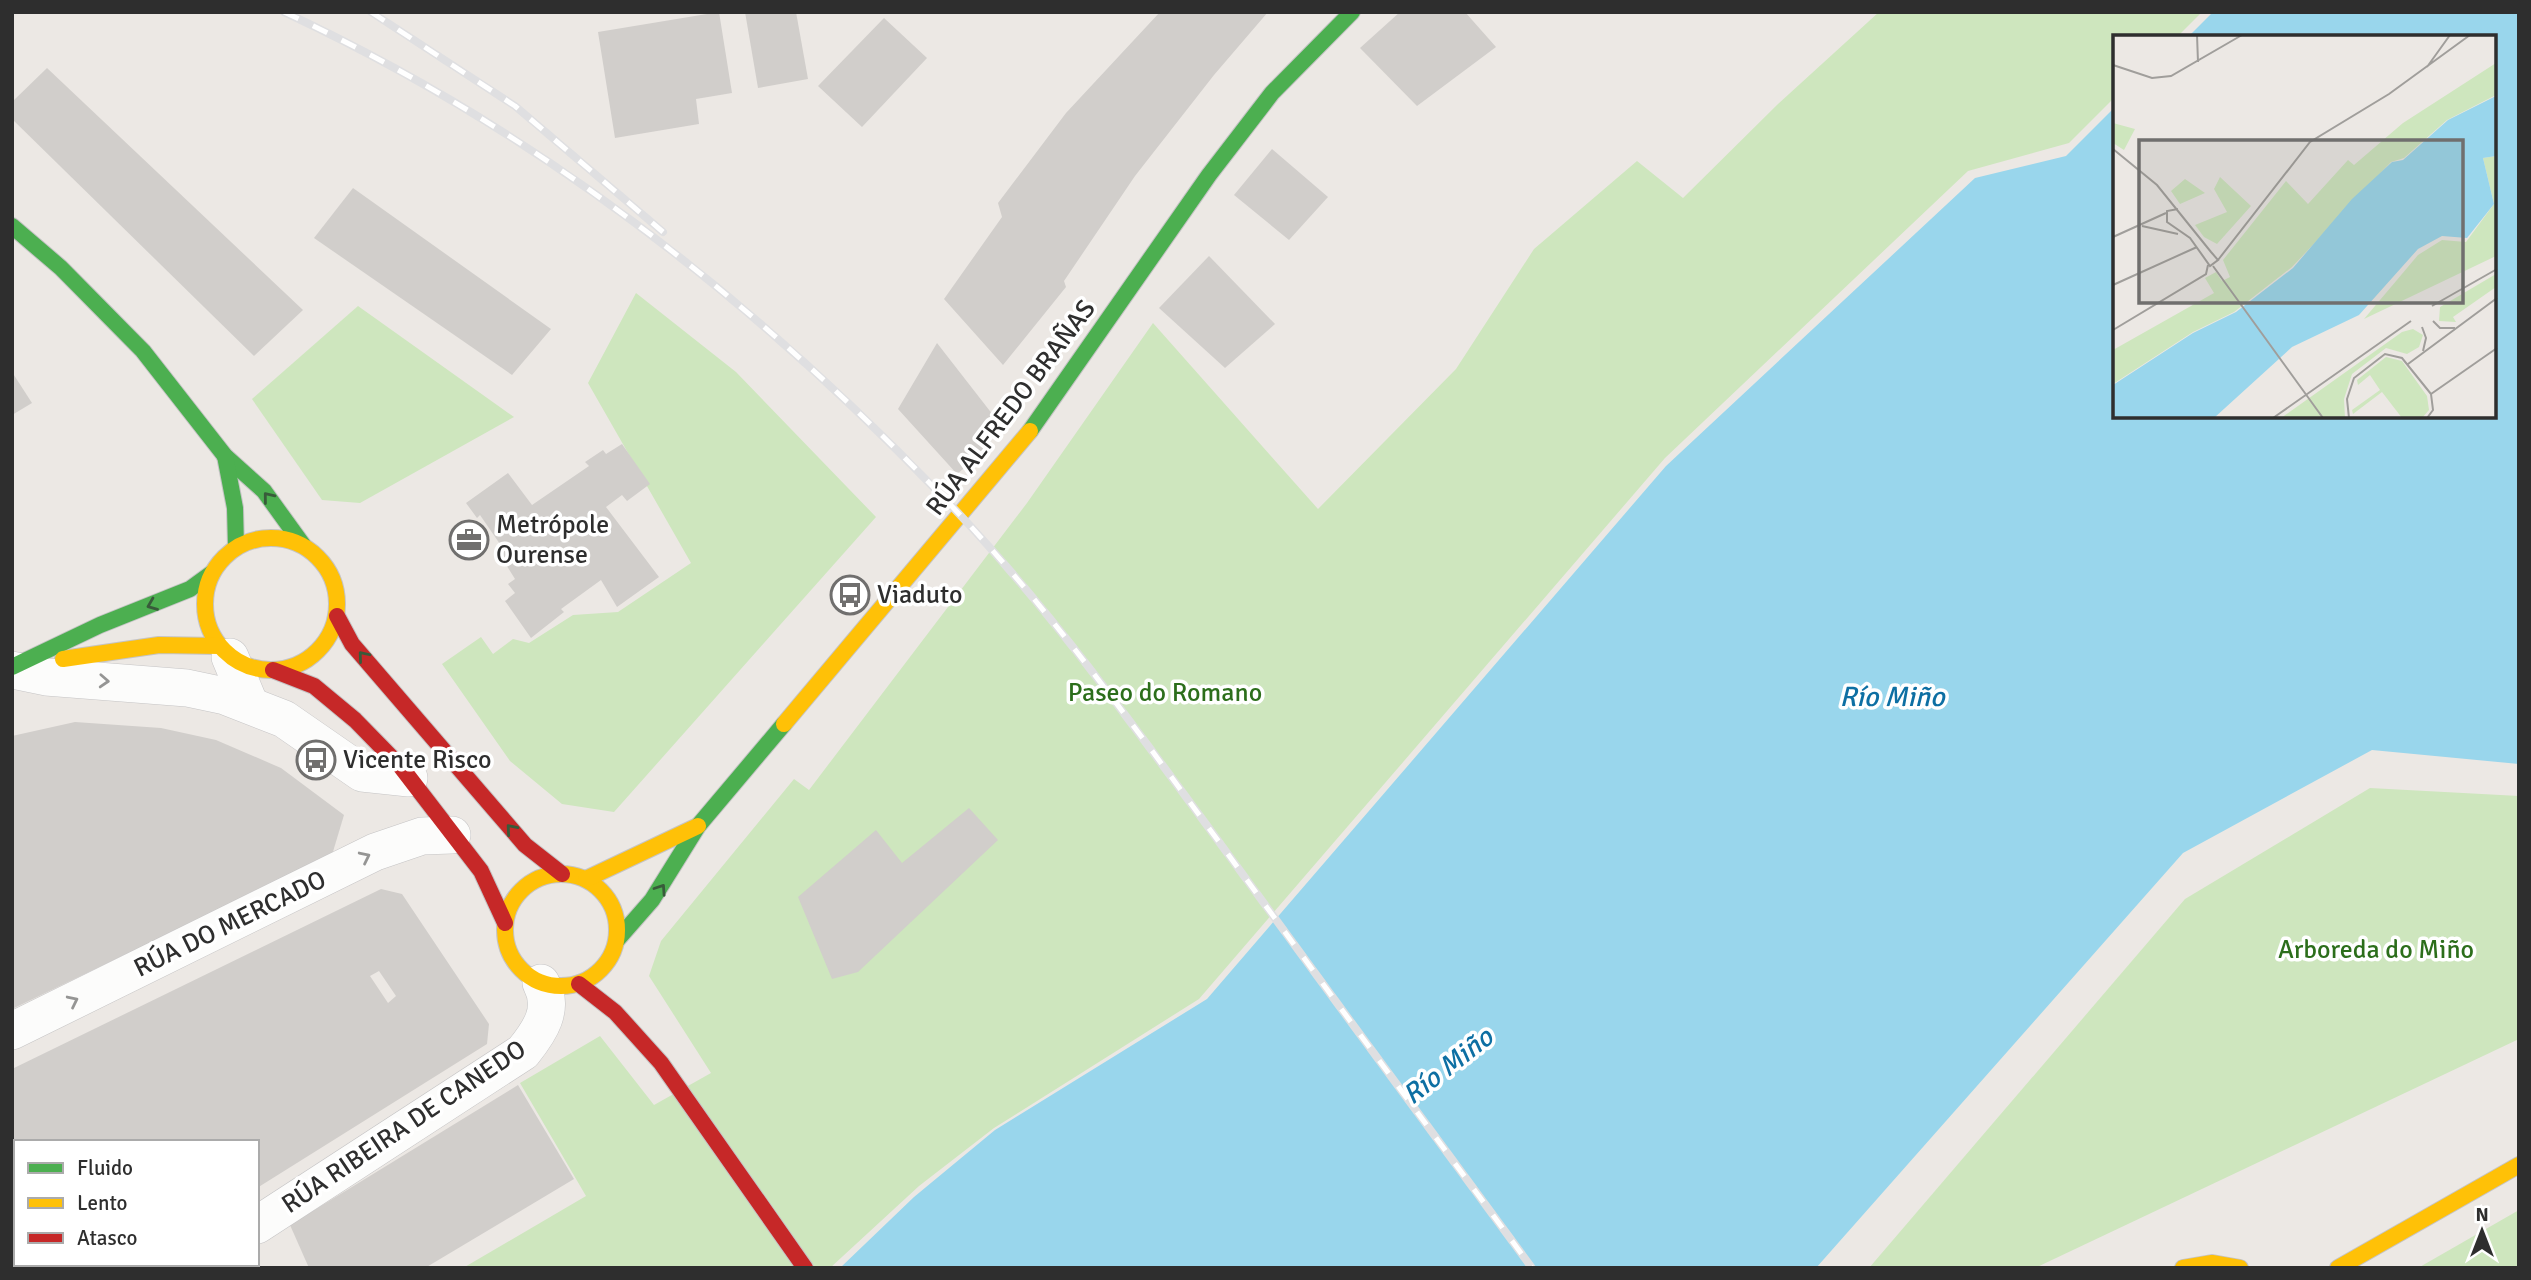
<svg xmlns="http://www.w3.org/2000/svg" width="2531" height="1280" font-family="Signika,sans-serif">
<rect width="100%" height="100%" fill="#ece8e4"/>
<g fill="#cee6be">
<polygon points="1879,12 2202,12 2177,37 2114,37 2114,98 2069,143 1968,171 1665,458 1199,999 994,1128 919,1186 830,1268 463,1268 586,1196 520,1083 600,1036 654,1105 711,1073 649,976 661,941 794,779 809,790 1027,503 1153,323 1318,509 1456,369 1534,249 1637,161 1683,198 1778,104"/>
<polygon points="636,293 736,372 876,517 614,812 562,804 510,761 442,664 481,637 493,654 513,639 529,643 573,615 618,612 691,563 588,383"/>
<polygon points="358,306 514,417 360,503 322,500 252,399"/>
<polygon points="2370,788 2519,796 2519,1039 2035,1268 1869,1268 2185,899"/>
<polygon points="2519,1210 2519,1268 2418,1268"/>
</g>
<polygon fill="#99d6ec" points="2213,12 2519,12 2519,764 2372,750 2183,853 1816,1268 840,1268 914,1197 995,1130 1207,999 1666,466 1975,178 2066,156 2114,108 2114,416 2494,416 2494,37 2188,37"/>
<g fill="#d1cecb" fill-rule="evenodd">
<polygon points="719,12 732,93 696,99 699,124 615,138 598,32"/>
<polygon points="745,12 796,12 808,79 758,88"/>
<polygon points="1160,12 1268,12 1214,75 1135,176 1064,281 1066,287 1003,365 944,299 1002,217 998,203 1066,113"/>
<polygon points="1400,12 1465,12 1496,47 1417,106 1360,48"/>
<polygon points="884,18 927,58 862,127 818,86"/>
<polygon points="47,68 303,310 254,356 12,119 12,102"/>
<polygon points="1272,149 1328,197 1289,240 1234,195"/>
<polygon points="353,188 551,329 512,375 314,238"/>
<polygon points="1209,256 1275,324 1225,368 1159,308"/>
<polygon points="937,343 1000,424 977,441 985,451 957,474 898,409"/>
<polygon points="12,372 32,403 12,415"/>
<polygon points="622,444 650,484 627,501 622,495 606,507 659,577 617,607 601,580 561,609 564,612 531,638 505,601 515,593 508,584 515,579 497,550 502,547 480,515 477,518 466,503 508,473 532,505 589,466 585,462 603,450 606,454"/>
<polygon points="75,722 161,728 216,740 281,768 344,815 332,855 12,1009 12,736"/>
<polygon points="969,808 998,840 858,972 832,979 798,897 876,830 902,863"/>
<path d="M 381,889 L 402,894 L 489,1024 L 487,1044 L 257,1188 L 257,1142 L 16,1142 L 16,1264 L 129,1264 L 123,1268 L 12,1268 L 12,1069 ZM 379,971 L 396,996 L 388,1003 L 370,976 Z"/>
<polygon points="518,1085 574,1179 425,1268 309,1268 290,1225"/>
</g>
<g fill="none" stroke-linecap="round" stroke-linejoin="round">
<defs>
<g id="street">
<polyline points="230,657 250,705"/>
<polyline points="12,670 46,677 187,688 225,696 284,719 362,773 409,778"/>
<polyline points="12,1031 375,852 422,836 452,835"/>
<path d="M 257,1225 L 523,1052 C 540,1031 555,1009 541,983"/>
<polyline points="185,1268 191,1264"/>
</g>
<g id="fast">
<polyline points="12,226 61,268 143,351 225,456 264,491 303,545"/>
<polyline points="1030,431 1209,175 1272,93 1352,12"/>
<polyline points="225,456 235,508 236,547"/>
<polyline points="12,667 100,625 190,589 212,573"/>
<polyline points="617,940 652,900 698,826 784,724"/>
</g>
<g id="slow">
<circle cx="271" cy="604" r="66"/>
<polyline points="63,659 159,645 219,646"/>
<polyline points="784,724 1030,431"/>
<circle cx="561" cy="930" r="56"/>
<polyline points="586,879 698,826"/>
<polyline points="2183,1268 2212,1263 2240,1268"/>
<polyline points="2338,1268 2519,1165"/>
</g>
<g id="jam">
<polyline points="337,616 352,644 525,845 562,874"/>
<polyline points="273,670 314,686 355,720 401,767 481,871 505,923"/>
<polyline points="579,984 615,1012 661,1063 805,1268"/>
</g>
</defs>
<use href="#street" stroke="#c5c4c5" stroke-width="38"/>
<use href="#fast" stroke="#c5c4c5" stroke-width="18"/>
<use href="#slow" stroke="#c5c4c5" stroke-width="18"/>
<use href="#jam" stroke="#c5c4c5" stroke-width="18"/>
<use href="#street" stroke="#fcfcfb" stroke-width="37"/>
<use href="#fast" stroke="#4caf50" stroke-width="16"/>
<use href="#slow" stroke="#ffc107" stroke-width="16"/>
<use href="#jam" stroke="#c62828" stroke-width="16"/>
<defs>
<g id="rail">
<path d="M 284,12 C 533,128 751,297 941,495 C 1046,603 1133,725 1222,846 C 1325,987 1428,1127 1532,1268"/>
<polyline points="371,12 515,106 663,232"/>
</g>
</defs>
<use href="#rail" stroke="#dfdfe1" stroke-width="8"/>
<use href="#rail" stroke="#fff" stroke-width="5" stroke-dasharray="16" stroke-linecap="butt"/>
</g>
<defs><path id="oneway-chevron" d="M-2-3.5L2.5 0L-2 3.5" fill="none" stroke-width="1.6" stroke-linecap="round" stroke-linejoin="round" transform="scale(1.75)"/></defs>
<g stroke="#385b3a">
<use href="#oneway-chevron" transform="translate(268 497) rotate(-129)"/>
<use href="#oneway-chevron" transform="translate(152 605) rotate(158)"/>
<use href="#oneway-chevron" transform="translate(363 656) rotate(-130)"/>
<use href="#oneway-chevron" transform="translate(511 829) rotate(-131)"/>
<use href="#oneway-chevron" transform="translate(661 889) rotate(-56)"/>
</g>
<g stroke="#959594">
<use href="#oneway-chevron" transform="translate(104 681) rotate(3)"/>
<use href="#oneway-chevron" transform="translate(365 857) rotate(-26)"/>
<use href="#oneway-chevron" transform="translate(73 1001) rotate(-26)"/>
</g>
<defs>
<symbol id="office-ring" viewBox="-11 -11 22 22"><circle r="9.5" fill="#fff" stroke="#706f6e" stroke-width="1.5"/><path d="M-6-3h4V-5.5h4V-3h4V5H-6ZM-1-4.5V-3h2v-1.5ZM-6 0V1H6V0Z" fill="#706f6e"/></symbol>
<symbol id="bus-ring" viewBox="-11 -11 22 22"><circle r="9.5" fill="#fff" stroke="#706f6e" stroke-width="1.5"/><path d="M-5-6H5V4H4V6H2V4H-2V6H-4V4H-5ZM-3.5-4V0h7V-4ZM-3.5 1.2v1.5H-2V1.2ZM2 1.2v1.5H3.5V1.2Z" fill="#706f6e"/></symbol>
</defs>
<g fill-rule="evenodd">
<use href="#office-ring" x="447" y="518" width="44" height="44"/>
<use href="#bus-ring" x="828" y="573" width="44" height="44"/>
<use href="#bus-ring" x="294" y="738" width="44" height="44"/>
</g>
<g text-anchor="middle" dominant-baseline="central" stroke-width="7" stroke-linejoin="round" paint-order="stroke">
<g font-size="26" fill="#2e2e2e" stroke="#fff">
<text transform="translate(1011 408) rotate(-53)">RÚA ALFREDO BRAÑAS</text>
<text transform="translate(230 924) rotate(-26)">RÚA DO MERCADO</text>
<text transform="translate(404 1127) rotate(-34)">RÚA RIBEIRA DE CANEDO</text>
</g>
<g font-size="26" fill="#2e2e2e" stroke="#fff" text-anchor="start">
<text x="496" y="525">Metrópole<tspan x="496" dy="30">Ourense</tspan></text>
<text x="877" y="595">Viaduto</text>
<text x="343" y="760">Vicente Risco</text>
</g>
<g font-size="26" fill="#2c6e1b" stroke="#fff">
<text x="1165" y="693">Paseo do Romano</text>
<text x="2376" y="950">Arboreda do Miño</text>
</g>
<g font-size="28" font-style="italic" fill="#0d6fa3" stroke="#fff">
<text x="1892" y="697">Río Miño</text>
<text transform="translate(1448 1066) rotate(-38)">Río Miño</text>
</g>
</g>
<g transform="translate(2113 35)">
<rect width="383" height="383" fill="#ece8e4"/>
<path d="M 383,28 L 383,60 L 334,85 L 291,123 L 278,127 L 179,232 L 121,277 L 80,297 L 0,349 L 0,315 L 101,258 L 92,243 L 103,237 L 109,246 L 117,242 L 110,225 L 173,146 L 195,169 L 235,125 L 241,130 L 290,88 ZM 0,88 L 22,94 L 11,115 L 0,108 ZM 383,121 L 383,221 L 251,284 L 305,220 L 329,205 L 353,207 L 381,169 L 370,123 ZM 107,142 L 138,171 L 104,209 L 91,202 L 82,190 L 114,177 L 101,154 ZM 72,144 L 92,158 L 67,169 L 58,156 ZM 383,239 L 383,252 L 340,282 L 343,287 L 326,286 L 327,272 ZM 300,294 L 310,300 L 306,312 L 294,319 L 273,313 L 239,339 L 231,364 L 232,383 L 168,383 L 289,297 ZM 273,322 L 289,326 L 314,361 L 316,375 L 309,383 L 289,383 L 269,357 L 240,379 L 239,375 L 267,355 L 257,340 L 245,350 L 244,345 Z" fill="#cee6be"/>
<path d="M 383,61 L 383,121 L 370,123 L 381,169 L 354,203 L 329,201 L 305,214 L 246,280 L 179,312 L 101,383 L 0,383 L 0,350 L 80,298 L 123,277 L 180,233 L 239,164 L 279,127 L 290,125 L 335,85 Z" fill="#99d6ec"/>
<path fill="none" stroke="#a09e9b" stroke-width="2" d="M 84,0 L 85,27M 0,30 L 39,43 L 58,41 L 129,0M 314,32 L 337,0M 0,114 L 44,150 L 98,217M 65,174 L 54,176 L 54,187 L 77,203 L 97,231 L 105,225 L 98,217M 29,191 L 65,199M 0,202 L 53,178M 105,225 L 197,107 L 276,59 L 357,0M 100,231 L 210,383M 0,250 L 84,212M 319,271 L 384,234M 320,286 L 327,293 L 342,293M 309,292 L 313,303 L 310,316M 0,295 L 93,239 L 95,230M 295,329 L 384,263M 318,359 L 384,313M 160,383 L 298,286M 236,383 L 234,364 L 241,343 L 272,319 L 289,323 L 318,359M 314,383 L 320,375 L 318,359"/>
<path fill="#706f6e" fill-opacity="0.15" stroke="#706f6e" stroke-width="3.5" d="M 26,105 L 350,105 L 350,268 L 26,268 Z"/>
<rect width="383" height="383" fill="none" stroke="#2e2e2e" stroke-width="3.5"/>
</g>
<rect width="2531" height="1280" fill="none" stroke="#2e2e2e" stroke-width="28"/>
<rect x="14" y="1140" width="245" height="126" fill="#ffffff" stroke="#ababab" stroke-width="2"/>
<rect x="28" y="1163" width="35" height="10" fill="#4caf50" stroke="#ababab" stroke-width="2"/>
<text x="77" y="1175" font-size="21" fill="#2e2e2e">Fluido</text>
<rect x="28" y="1198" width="35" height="10" fill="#ffc107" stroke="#ababab" stroke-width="2"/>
<text x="77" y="1210" font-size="21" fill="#2e2e2e">Lento</text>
<rect x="28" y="1233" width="35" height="10" fill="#c62828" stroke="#ababab" stroke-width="2"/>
<text x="77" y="1245" font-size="21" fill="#2e2e2e">Atasco</text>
<g transform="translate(2482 1231)" stroke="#ffffff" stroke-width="5" paint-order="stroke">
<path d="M0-5L12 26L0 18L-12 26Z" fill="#2e2e2e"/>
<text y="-10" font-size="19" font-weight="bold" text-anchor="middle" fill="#2e2e2e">N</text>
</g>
</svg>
